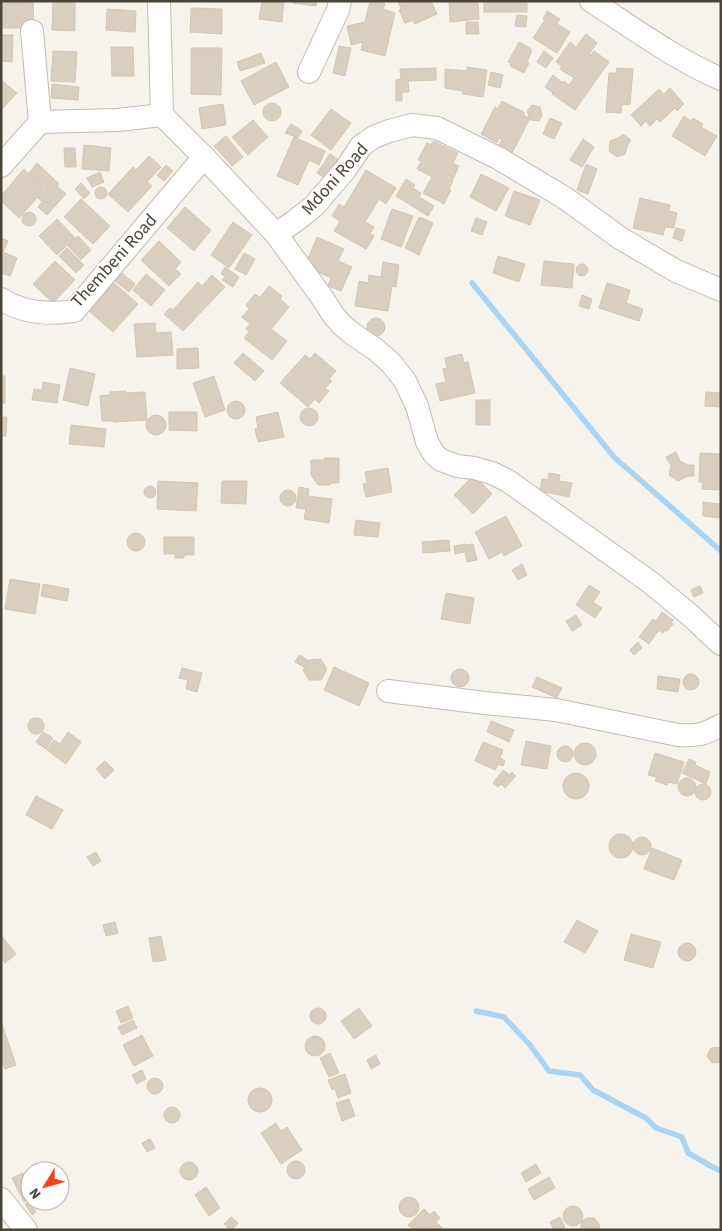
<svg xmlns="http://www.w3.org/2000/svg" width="722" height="1231" font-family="'Source Sans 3',sans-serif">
<rect width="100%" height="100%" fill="#f6f3ec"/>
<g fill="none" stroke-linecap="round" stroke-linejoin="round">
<g stroke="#a9d4f2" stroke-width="5.5">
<polyline points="472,283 614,457 721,551"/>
<polyline points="476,1011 504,1017 530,1045 549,1071 580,1075 593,1090 646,1118 656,1128 682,1137 688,1153 709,1165 721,1171"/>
</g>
</g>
<g fill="#d8cfc1" stroke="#d3c7b4">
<polygon points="53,1 75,1 75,31 52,30"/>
<polygon points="262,1 284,1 282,22 259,19"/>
<polygon points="293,1 317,1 316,6 293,3"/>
<polygon points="370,1 376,1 385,4 383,9 395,13 385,56 361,50 363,42 351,45 347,26 365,22"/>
<polygon points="398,1 431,1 437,14 415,24 413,20 405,23 399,10 401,9"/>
<polygon points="449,1 478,1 479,19 450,22"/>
<rect x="484" y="1" width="43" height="11"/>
<polygon points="33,2 34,28 1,28 1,3"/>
<polygon points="191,8 222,9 222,34 190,32"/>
<polygon points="107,9 136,11 135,32 106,30"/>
<polygon points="547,11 560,19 557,24 570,32 557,53 533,38 545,20 543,19"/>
<polygon points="517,15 527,16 526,27 515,26"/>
<polygon points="466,22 478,22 479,34 466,34"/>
<polygon points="586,34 597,43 589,54 591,55 594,51 609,62 575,110 552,94 553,93 545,87 553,75 563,83 564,81 569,85 574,78 560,69 562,66 556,62 570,42 576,47"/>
<polygon points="1,35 13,35 12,62 1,61"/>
<polygon points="519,42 531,49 531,50 532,51 527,62 529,63 524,73 510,66 511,63 508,62"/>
<polygon points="339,46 351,48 345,76 333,73"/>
<polygon points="111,47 133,47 134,76 112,76"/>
<polygon points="191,48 222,48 221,95 191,94"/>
<polygon points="53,51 77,52 75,82 51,81"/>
<polygon points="544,51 553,58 546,68 537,62"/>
<polygon points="261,53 265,63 240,71 237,62"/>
<polygon points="276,62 289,87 254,105 241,81"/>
<polygon points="467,67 487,70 483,97 463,94 463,91 445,88 445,69 467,71"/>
<polygon points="436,68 436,80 408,81 409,92 402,92 402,101 396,101 396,80 401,79 400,69"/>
<polygon points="617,68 633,69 630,105 622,104 621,113 606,112 609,73 616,73"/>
<polygon points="491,72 503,75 500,88 488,85"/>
<polygon points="1,80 17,93 1,110"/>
<polygon points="52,84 79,87 78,100 51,98"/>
<polygon points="670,88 684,104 677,111 675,108 660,122 657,119 650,126 646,121 641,126 631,115 659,89 664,94"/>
<polygon points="502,101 525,113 523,115 530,118 512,153 498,146 502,140 499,138 497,143 481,134 495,107 498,109"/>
<circle cx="272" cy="112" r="9"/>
<polygon points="223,104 226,125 202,129 199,108"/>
<polygon points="532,105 540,107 542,115 539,121 530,120 527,111"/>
<polygon points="331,109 351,123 331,150 311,135"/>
<polygon points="684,116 691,121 693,118 703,124 701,127 717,136 705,156 672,136"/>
<polygon points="550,118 562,123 554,139 543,134"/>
<polygon points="253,120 268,137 248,155 232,137"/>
<polygon points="291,124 302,131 298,138 285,133"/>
<polygon points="623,134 631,140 628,144 625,154 617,157 609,151 610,141 620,137"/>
<polygon points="226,136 243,157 232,166 214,146"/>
<polygon points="294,137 325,151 319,165 309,160 298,185 277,176"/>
<polygon points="583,139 594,147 582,167 570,160"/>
<polygon points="433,141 458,153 453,163 459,166 452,181 453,181 449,189 451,190 444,204 423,193 432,177 417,169 421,161 418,160 427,143 431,145"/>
<polygon points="84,145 111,148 109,171 82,169"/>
<polygon points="64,148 75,148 76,167 65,167"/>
<polygon points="330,154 339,160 326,179 317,173"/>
<polygon points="149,156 161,167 147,182 152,186 128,212 108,194 133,167 136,170"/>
<polygon points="37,163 59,184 57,186 66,194 47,215 38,207 42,202 38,198 47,189 29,173"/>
<polygon points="586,164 597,169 588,194 577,190"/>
<polygon points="166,165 173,171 164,181 157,175"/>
<polygon points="24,169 45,189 19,218 1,201 1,196"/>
<polygon points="366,170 396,188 386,204 379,199 365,222 374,227 370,234 374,236 366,249 334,231 340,221 332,216 339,204 344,207"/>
<polygon points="100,172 104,182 92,187 87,178"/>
<polygon points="481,174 509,188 496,211 470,197"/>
<polygon points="406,179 415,185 413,188 421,193 419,197 434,206 428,216 396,196"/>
<polygon points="81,183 90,193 84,199 75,189"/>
<circle cx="101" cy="193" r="6"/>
<polygon points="514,191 540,200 530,225 505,216"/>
<polygon points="640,198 670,205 669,211 677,213 674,228 665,227 663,235 633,228"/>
<polygon points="81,199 110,226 93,244 64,217"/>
<polygon points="185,207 211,230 194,251 167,228"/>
<polygon points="392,209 413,216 401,247 381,239"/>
<circle cx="29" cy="219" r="7"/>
<polygon points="419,217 433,223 419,255 405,248"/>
<polygon points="476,218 487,222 482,235 471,231"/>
<polygon points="57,219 75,238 57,255 39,236"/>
<polygon points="233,222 252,235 229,268 211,255"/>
<polygon points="676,228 685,230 682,241 673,238"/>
<polygon points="78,236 91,250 81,260 68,246"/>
<polygon points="317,237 344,249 338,261 352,267 341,291 328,286 331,278 305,266"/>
<polygon points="1,238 8,241 3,252 17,258 10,276 1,273"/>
<polygon points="159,241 181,262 175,269 181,274 169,286 141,260"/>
<polygon points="67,248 84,265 76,273 59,256"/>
<polygon points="244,253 255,259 246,275 235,269"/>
<polygon points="498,256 525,264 519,282 493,273"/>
<polygon points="55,261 75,280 53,303 33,284"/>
<polygon points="544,261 574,264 572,288 541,285"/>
<polygon points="383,262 399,265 396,287 392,286 388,311 355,306 359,281 368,283 369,275 381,277"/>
<circle cx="582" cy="270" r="6"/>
<polygon points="225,267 239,277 233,287 222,280 225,276 221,274"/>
<polygon points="122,273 135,284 129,292 115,281"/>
<polygon points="146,274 165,290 151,306 133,290"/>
<polygon points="212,275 225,287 183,331 164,314 170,308 173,310 198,282 202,286"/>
<polygon points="114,283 138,304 113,332 89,311"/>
<polygon points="607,283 630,290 626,303 643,309 639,321 599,308"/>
<polygon points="269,286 282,296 280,299 289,307 271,329 287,341 272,360 244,338 249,332 246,329 250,324 242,317 249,309 246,305 255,294 260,297"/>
<polygon points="582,295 592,299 589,309 579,306"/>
<circle cx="376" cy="327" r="9"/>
<polygon points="155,323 156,333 171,332 173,355 137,357 134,324"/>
<polygon points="198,348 199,368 177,369 177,349"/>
<polygon points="243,353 264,371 255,381 234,363"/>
<polygon points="315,353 336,371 329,379 332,381 325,388 329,391 319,403 315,399 308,407 280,383 305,355 310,359"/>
<polygon points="462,354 464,363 468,362 475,393 440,401 436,384 446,382 443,369 447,368 445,358"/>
<polygon points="70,368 95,374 88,406 63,400"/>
<rect x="1" y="376" width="4" height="27"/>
<polygon points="214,376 225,410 205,417 193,383"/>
<polygon points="43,382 60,385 57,403 32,400 34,389 42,390"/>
<polygon points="126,391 126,393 145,392 147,420 114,422 113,421 102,421 100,396 110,395 110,392"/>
<polygon points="706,392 721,393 721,407 705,406"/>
<rect x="476" y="400" width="14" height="25"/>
<circle cx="236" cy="410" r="9"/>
<circle cx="309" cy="417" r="9"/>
<polygon points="169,412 197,412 197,431 169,430"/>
<polygon points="278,412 284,437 258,442 255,429 258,428 256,417"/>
<circle cx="156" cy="425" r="10"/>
<polygon points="1,417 7,417 6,436 1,436"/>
<polygon points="71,425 106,429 104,447 69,444"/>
<polygon points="676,452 680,461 688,465 694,465 694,476 688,476 678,481 669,475 671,466 666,457"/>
<polygon points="700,453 721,454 721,490 702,489 703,483 699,482"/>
<polygon points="324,458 339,458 339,483 331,483 330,485 318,485 311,475 311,460 325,460"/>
<polygon points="388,468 392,492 366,497 363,484 367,483 365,472"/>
<polygon points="549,473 560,475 559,481 572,483 569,497 540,491 542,479 548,480"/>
<polygon points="474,475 492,494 473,514 454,495"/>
<polygon points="158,481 198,483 196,511 157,509"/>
<polygon points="222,481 247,481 246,504 221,503"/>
<circle cx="150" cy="492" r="6"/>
<polygon points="299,487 309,489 308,496 332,499 329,523 304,519 306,509 296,508"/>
<circle cx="288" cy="498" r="8"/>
<polygon points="703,502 721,504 721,518 703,516"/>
<polygon points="506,516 522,546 504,556 502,552 489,559 475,532"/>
<polygon points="356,520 380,523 378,537 354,535"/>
<circle cx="136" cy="542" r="9"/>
<polygon points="164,537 194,537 194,555 184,555 184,558 175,558 175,554 164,554"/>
<polygon points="449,540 450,551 423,553 422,542"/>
<polygon points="465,544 465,545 473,544 477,560 467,562 465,552 455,554 454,546"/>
<polygon points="522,564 527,575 518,580 512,570"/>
<polygon points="10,579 40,584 35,614 5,609"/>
<polygon points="43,584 69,589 67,601 41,596"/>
<polygon points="589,585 600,592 593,602 602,608 595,618 576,605"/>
<polygon points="700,586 703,593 694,597 691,590"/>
<polygon points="446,593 474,598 470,624 441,619"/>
<polygon points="662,612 673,620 671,623 673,624 667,631 665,630 663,633 659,630 649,644 639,637 653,619 656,621"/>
<polygon points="576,615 582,625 572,631 566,621"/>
<polygon points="638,642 642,648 634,655 630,650"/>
<polygon points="299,655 308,660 304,667 295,662"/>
<polygon points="321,659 327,669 321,680 309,680 303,670 309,660"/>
<polygon points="334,667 369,683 359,706 324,690"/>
<polygon points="182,668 202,673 197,692 186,689 188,680 179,678"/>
<circle cx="460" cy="678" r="9"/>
<circle cx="691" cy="682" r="8"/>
<polygon points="658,676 680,679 678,692 657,689"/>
<polygon points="537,677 562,688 557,698 532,687"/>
<circle cx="36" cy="726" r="8"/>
<polygon points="491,721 514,730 509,742 487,732"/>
<polygon points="43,732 53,738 46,749 36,742"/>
<polygon points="68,732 81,742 66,764 47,750 54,740 60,744"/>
<polygon points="526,741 551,746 547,769 521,765"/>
<polygon points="483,742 503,750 500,758 505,761 503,766 498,764 495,770 475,761"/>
<circle cx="585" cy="754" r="11"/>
<circle cx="565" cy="754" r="8"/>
<polygon points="655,753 684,762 677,784 668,782 667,785 655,781 657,777 648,775"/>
<polygon points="689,759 696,762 695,765 710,772 706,784 682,773"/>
<polygon points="105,761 114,770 105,779 96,769"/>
<polygon points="503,770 510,775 512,772 516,776 505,788 501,784 498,787 493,783"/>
<circle cx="576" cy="786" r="13"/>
<circle cx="687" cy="787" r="9"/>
<circle cx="703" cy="792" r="8"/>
<polygon points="36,796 63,810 52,829 26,815"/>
<circle cx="621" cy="846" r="12"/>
<circle cx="642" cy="846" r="9"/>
<polygon points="652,848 682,860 674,880 644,869"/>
<polygon points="96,852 101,861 93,866 87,857"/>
<polygon points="577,920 598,931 585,953 564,942"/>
<polygon points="115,922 118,933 106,936 103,925"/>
<polygon points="631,934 661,942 653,968 624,960"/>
<polygon points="1,935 16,954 5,963 1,958"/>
<polygon points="161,936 166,960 153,962 149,938"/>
<circle cx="687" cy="952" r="9"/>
<polygon points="128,1006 133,1018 121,1023 116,1011"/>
<polygon points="359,1008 372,1026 354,1039 341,1021"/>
<circle cx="318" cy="1016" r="8"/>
<polygon points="133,1020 137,1028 122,1035 118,1027"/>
<polygon points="1,1021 16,1065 5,1069 1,1059"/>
<polygon points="142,1035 153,1056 134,1066 123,1045"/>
<circle cx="315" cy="1046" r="10"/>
<polygon points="719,1047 721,1049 721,1062 712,1063 707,1056 711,1048"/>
<polygon points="330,1053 339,1073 329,1077 320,1058"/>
<polygon points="376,1055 380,1064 371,1069 367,1060"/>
<polygon points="142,1070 146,1079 137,1084 132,1075"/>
<polygon points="345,1074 351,1093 338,1098 335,1089 332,1090 328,1080"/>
<circle cx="155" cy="1086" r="8"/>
<circle cx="260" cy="1100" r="12"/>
<polygon points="349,1099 355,1116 342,1121 336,1103"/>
<circle cx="172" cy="1115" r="8"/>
<polygon points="276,1123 281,1131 287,1127 302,1150 281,1164 261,1133"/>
<polygon points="150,1139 155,1148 147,1152 142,1143"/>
<circle cx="296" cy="1170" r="9"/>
<circle cx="189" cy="1171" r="9"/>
<polygon points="536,1164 541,1173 526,1182 521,1173"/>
<polygon points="23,1173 30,1187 30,1199 24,1202 12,1178"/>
<polygon points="549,1177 555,1188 534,1200 528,1189"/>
<polygon points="206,1187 220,1208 209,1216 195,1195"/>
<circle cx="409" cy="1207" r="10"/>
<polygon points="29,1201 36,1212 32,1215 25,1204"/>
<circle cx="573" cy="1216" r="10"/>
<polygon points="424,1209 430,1215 434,1211 440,1218 436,1222 442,1228 441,1230 413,1230 408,1225"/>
<polygon points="231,1217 238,1223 232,1230 230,1230 224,1224"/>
<polygon points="560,1217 565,1227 559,1230 554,1230 550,1222"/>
<polygon points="587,1218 594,1218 596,1220 600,1225 599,1230 581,1230 581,1224 582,1221"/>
</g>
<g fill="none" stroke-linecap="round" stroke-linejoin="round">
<defs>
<g id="minor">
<polyline points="159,1 162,115 204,157 276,234 295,221 314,206 345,170 361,146 374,137 389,131 412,125 437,128 498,158 565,198 620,238 676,271 721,290"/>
<path d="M 591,1 C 633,28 675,59 721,79"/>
<polyline points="32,31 40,122"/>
<polyline points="309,72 338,10 340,1"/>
<polyline points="1,166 40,122 118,120 162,115"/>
<polyline points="276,234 321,296 334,316 343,326 354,335 375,349 391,363 405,381 417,406 427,442 434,454 441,460 457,466 474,468 492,473 508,481 650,582 691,616 721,644"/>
<path d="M 1,299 C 23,313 49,315 74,311 L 204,157"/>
<path d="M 388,691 L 485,703 L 556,710 L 678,735 C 698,736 703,735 721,725"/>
<polyline points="1,1199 26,1230"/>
</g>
</defs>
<use href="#minor" stroke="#c2bbae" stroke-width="24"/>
<use href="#minor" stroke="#fff" stroke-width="22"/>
</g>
<g text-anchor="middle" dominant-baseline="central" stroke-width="4" stroke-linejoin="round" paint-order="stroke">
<g font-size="18" fill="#4b4439" stroke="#fff">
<text transform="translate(335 179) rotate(-48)">Mdoni Road</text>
<text transform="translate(114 261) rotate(-48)">Thembeni Road</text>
</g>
</g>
<rect width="722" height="1231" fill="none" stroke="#4b4439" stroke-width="5"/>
<g transform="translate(45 1186) rotate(233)"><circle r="24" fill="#ffffff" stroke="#b7b4b0"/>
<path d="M0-4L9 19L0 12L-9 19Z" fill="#fc3f1d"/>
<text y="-8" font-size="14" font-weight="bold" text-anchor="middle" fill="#4b4439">N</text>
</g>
</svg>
